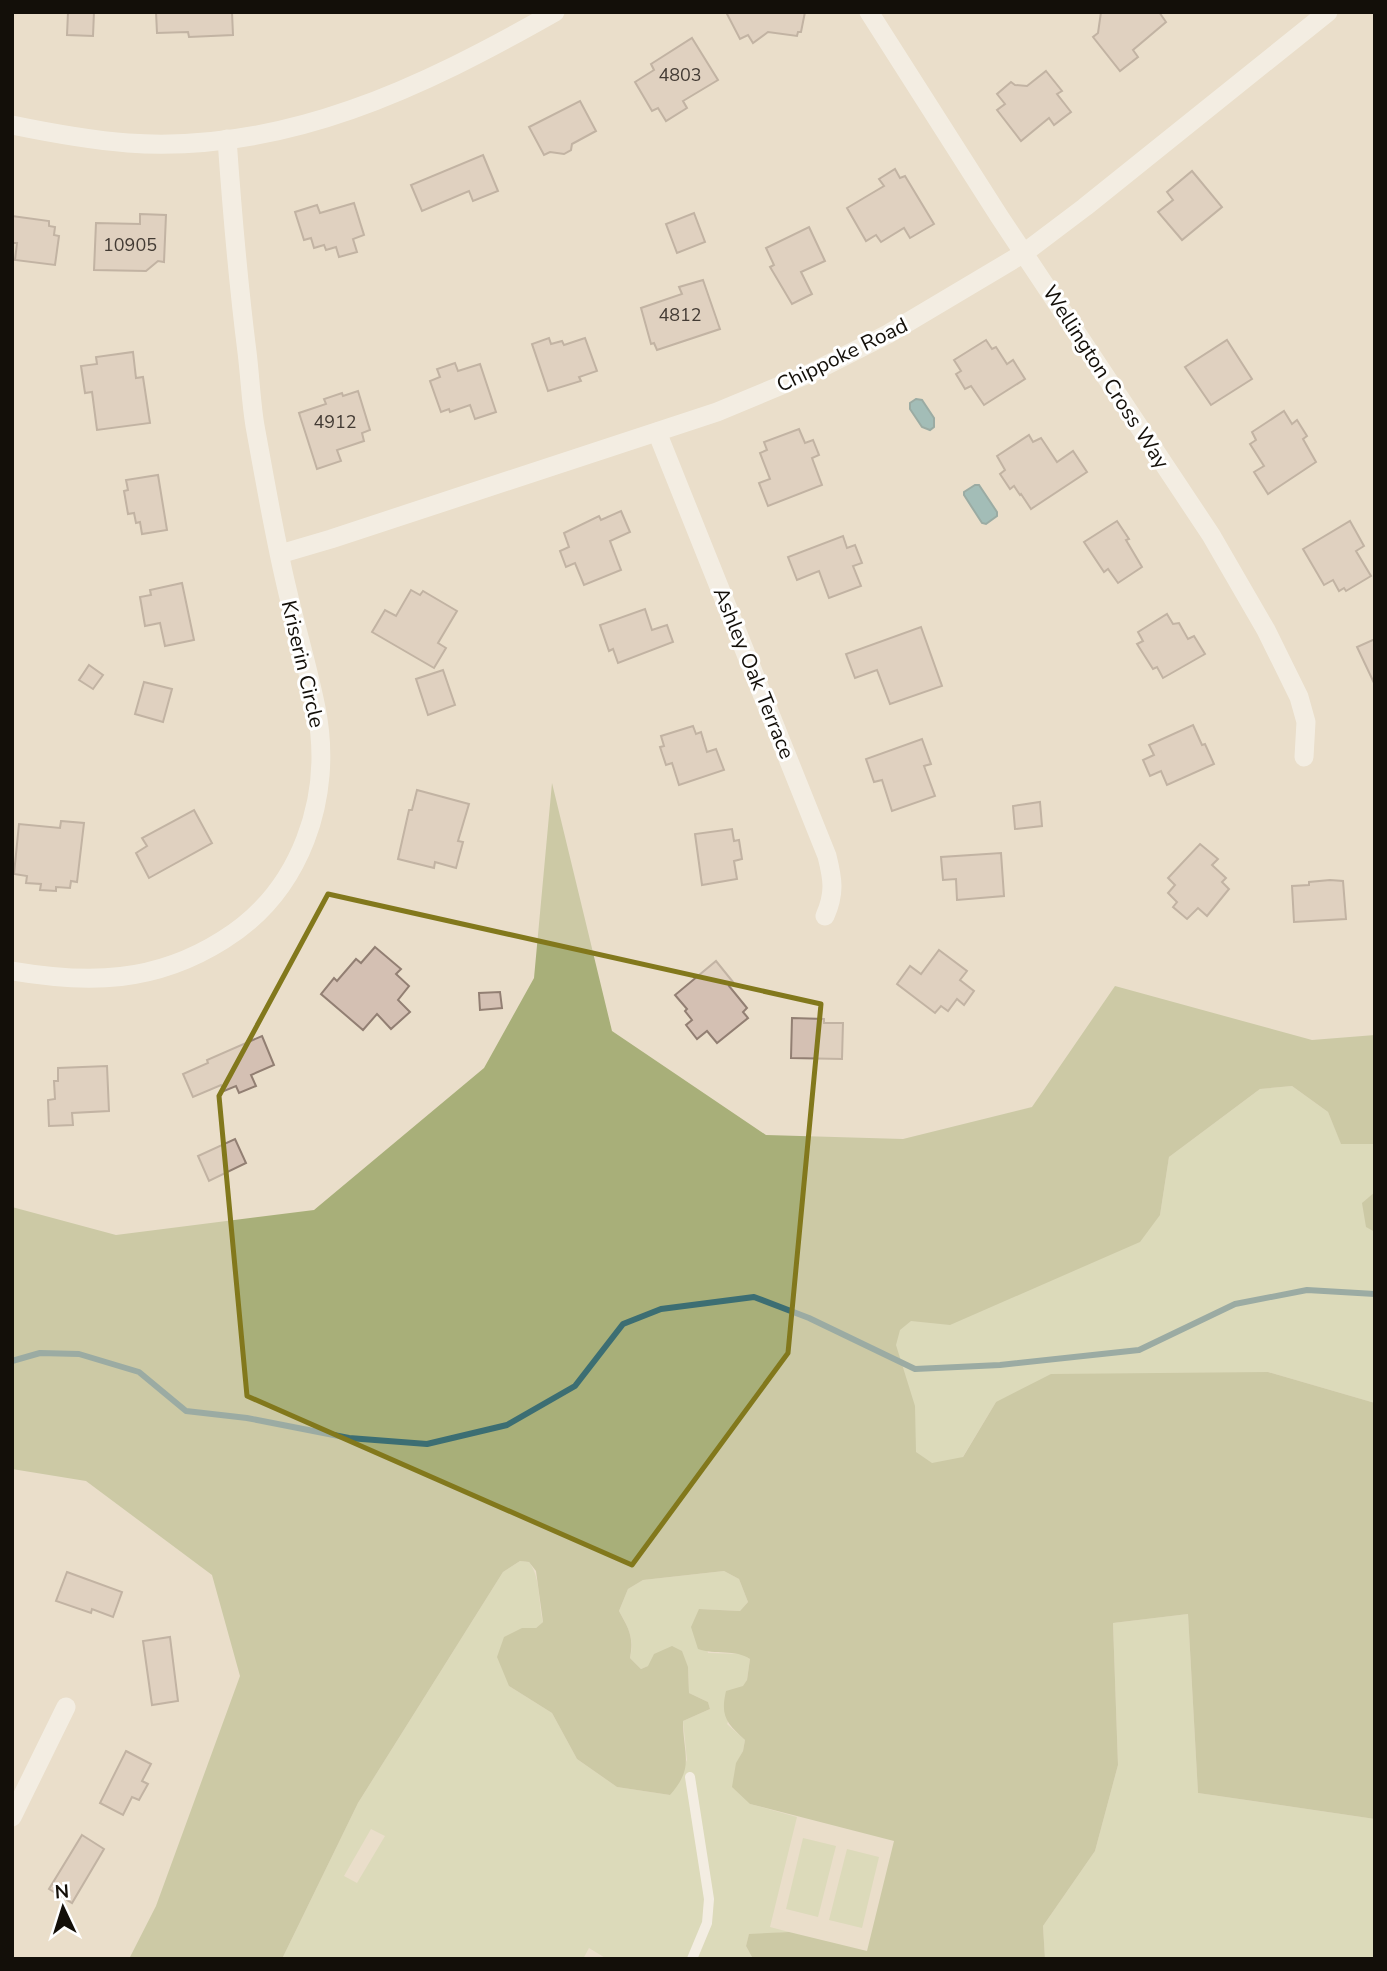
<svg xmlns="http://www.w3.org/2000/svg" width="1387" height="1971" font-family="'Nunito Sans',sans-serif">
<rect width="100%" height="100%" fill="#eadeca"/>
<g fill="#cdd4a7" fill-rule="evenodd">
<polygon points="1292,1086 1328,1112 1341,1143 1375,1144 1375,1403 1268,1372 996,1402 903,1556 653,1274 1160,1215 1169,1157 1260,1089"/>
<path d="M 520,1561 L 529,1562 C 541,1578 538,1602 543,1622 L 536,1628 L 522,1628 L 509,1686 L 552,1713 L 577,1759 L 617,1787 L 670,1795 L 687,1760 L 683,1721 L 710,1709 L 708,1702 L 689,1693 L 688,1667 L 648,1666 L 641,1669 L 630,1658 C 635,1639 628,1627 619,1611 L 628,1589 L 643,1580 L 724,1571 L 739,1579 L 748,1602 L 740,1611 L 699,1609 L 708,1653 L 743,1654 L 750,1659 L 747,1680 L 727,1724 L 745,1740 L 743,1751 L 736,1764 L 750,1804 L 797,1817 L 770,1927 L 789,1932 L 749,1935 L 746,1946 L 753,1959 L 607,1959 L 589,1948 L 583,1959 L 282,1959 L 358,1803 L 503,1572 ZM 371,1829 L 385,1836 L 357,1883 L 344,1876 Z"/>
<polygon points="1188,1614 1198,1793 1375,1819 1375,1959 1045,1959 1043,1926 1095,1851 1118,1765 1113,1623"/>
<polygon points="803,1838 836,1846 818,1917 786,1909"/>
<polygon points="847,1849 879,1857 862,1928 829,1920"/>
</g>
<g fill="#a8af79">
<path d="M 552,783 L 612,1031 L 766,1135 L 903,1139 L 1032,1107 L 1115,986 L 1312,1040 L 1375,1035 L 1375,1144 L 1341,1144 L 1328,1112 L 1292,1086 L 1260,1089 L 1169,1157 L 1160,1215 L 1140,1242 L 950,1325 L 911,1321 L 900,1330 L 896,1345 L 915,1406 L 916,1452 L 932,1463 L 963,1457 L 996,1402 L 1051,1374 L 1268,1372 L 1375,1403 L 1375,1819 L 1198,1793 L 1188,1614 L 1113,1623 L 1118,1765 L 1095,1851 L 1043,1926 L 1045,1959 L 753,1959 L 746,1946 L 749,1934 L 789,1932 L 867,1951 L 894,1841 L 750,1804 L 732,1787 L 736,1763 L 743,1751 L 745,1740 C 727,1723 720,1717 726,1691 L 743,1686 L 747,1680 L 750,1659 C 736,1649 715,1655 698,1649 L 691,1627 L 699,1609 L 740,1611 L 748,1602 L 739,1579 L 724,1571 L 643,1580 L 628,1589 L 619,1611 C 629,1629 634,1637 630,1658 L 641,1669 L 648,1666 L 654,1654 L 672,1646 L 682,1651 L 688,1667 L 689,1693 L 708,1702 L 710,1709 L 683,1721 C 683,1754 695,1767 670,1795 L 617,1787 L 577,1759 L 552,1713 L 509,1686 L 497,1657 L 504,1637 L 522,1628 L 536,1628 L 543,1622 L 536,1571 L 529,1562 L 520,1561 L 503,1572 L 358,1803 L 282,1959 L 129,1959 L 156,1906 L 240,1676 L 212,1575 L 86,1481 L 12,1469 L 12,1207 L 116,1235 L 314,1210 L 484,1068 L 534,978 Z"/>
<polygon points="1375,1192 1375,1232 1366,1227 1362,1203"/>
</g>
<g fill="#4e96a1" stroke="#3c6e73" stroke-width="2">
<polygon points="916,399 922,400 934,418 934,427 930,430 922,427 910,409 910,403"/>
<polygon points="975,485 979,485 997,512 997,516 986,524 982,523 964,495 964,492"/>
</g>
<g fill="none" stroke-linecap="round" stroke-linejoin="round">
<polyline stroke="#3c6e73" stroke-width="6" points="12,1361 40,1353 79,1354 139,1372 186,1411 247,1418 349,1438 427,1444 507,1425 575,1386 623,1324 661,1309 754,1297 809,1318 915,1369 1000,1365 1139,1350 1235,1304 1307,1290 1375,1294"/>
</g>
<g fill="#d4c0b3" stroke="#927f73" stroke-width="2">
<polygon points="68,12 94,12 93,36 67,35"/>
<polygon points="156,12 232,12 233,35 189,37 188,32 157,33"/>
<polygon points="726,12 805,12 801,32 798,32 797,36 768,32 753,43 748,35 740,39"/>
<polygon points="1101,12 1159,12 1166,22 1133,50 1138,57 1120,71 1093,37 1098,33"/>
<polygon points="692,38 718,80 683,101 687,108 666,121 658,108 652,111 635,82 654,70 651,64"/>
<polygon points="1046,71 1062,91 1057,94 1071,112 1054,125 1049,118 1021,141 997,110 1005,104 997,94 1011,82 1015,85 1027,86"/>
<polygon points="580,101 596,131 572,144 571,150 564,154 550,152 544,155 529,127"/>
<polygon points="483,155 498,191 473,201 469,191 422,211 411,185"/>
<polygon points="895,169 900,178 905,176 934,224 910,238 904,228 881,242 876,235 866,241 847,208 884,186 879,179"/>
<polygon points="1192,171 1222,207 1182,240 1158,212 1173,200 1167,192"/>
<polygon points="354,203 364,235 353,239 357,252 339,257 336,247 326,250 324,245 314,248 311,238 304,240 295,212 317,205 320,213"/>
<polygon points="694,213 705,242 677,253 666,224"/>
<polygon points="140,214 166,215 164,262 158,261 146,271 94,270 96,223 140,224"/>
<polygon points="12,216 49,221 49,226 55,227 54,235 59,236 55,265 15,260 17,243 12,243"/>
<polygon points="809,227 825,261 801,272 812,294 792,304 770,267 774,265 766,248"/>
<polygon points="703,280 720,329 657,350 654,343 651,344 641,308 682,294 679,287"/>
<polygon points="549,338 551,344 562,341 564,345 585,338 597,371 579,377 581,381 548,391 532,344"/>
<polygon points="986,340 992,349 996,347 1007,364 1013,360 1025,379 984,405 971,386 965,389 956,374 961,371 954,360"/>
<polygon points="1227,340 1252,379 1211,405 1185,367"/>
<polygon points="133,352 136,378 143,377 150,423 97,430 92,392 85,393 81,366 97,364 96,357"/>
<polygon points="455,363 458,371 480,364 496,412 475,419 470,405 450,412 449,409 441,412 430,381 440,377 437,369"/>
<polygon points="358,391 370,430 362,433 364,441 337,450 341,461 317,469 299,413 326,404 324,399 342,393 343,396"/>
<polygon points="1284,411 1292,424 1297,420 1307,436 1303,439 1316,462 1268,494 1254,472 1264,466 1250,444 1256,440 1252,432"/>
<polygon points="799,429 805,443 813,440 819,455 812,458 822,485 768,506 759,483 770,479 760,453 767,450 764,442"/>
<polygon points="1029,435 1033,442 1041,438 1057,462 1073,451 1087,472 1031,509 1021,494 1020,495 1014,486 1010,489 1000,474 1005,470 997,456"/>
<polygon points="158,475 167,530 142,534 140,522 136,523 134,513 128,514 124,491 128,490 126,480"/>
<polygon points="621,511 630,532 610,541 621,570 584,585 575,563 566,567 560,551 569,547 564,533 599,516 601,520"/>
<polygon points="1117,521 1129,539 1126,540 1142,567 1118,583 1108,569 1104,572 1084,542"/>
<polygon points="1350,521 1364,546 1356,551 1371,576 1346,591 1344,588 1339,591 1333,580 1324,585 1303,549"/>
<polygon points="843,536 847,548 855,545 862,563 853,566 861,586 829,598 819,571 797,580 788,557"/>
<polygon points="182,583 194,640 165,646 160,623 145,626 140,597 151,595 150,590"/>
<polygon points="411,590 420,595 423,591 457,611 438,643 446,648 434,668 372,632 385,610 396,616"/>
<polygon points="645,609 652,630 667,625 673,642 618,663 613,649 609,651 600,625"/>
<polygon points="1167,614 1173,624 1179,623 1188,639 1194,636 1205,654 1163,678 1157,667 1153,669 1137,644 1143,641 1138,632"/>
<polygon points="921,627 942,686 890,704 877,670 855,678 846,654"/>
<polygon points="1375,639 1375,685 1357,647"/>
<polygon points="89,665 103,675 93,689 79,680"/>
<polygon points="443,670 455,705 428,715 416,679"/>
<polygon points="144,682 172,689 163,722 135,714"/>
<polygon points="1193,725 1202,745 1205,744 1214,764 1167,785 1161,771 1150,776 1143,760 1154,755 1149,745"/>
<polygon points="693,726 696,734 701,732 707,752 716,749 724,770 679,785 672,763 666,765 660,747 664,746 661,736"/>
<polygon points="922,739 931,764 924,766 935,796 892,811 882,780 874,782 866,759"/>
<polygon points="417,790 469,804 458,841 463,842 456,868 435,862 434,868 398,859 409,810 412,810"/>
<polygon points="1040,802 1042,826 1015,829 1013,806"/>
<polygon points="194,810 212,843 149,878 136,853 147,846 142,838"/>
<polygon points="61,821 84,823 77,882 71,881 70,888 56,887 56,891 40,890 41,884 26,883 27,876 14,874 19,824 60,828"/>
<polygon points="732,829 734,841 739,840 742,859 734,861 737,879 702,885 695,834"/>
<polygon points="1200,844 1218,859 1212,865 1226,878 1222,882 1229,889 1207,916 1198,908 1187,919 1173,907 1177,902 1168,893 1175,885 1168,878"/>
<polygon points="1001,853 1004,896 957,900 956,879 943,880 941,857"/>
<polygon points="1330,880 1343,881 1346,919 1294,922 1292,886 1309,885 1309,882"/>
<polygon points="375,947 401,969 396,974 409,986 398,1000 410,1012 391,1029 377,1014 363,1030 321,994 334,978 337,981 356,959 361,963"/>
<polygon points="939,950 967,971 960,980 974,991 964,1005 957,999 948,1011 941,1006 935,1013 897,984 910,966 921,974"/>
<polygon points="716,961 733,982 729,986 747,1008 743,1012 748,1018 717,1043 707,1031 697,1039 686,1025 692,1020 685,1011 687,1009 675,995"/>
<polygon points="500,992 502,1008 480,1010 479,993"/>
<polygon points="792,1018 824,1019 824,1023 843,1023 842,1059 791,1058"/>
<polygon points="262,1036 274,1065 251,1075 256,1086 239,1093 236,1086 224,1091 221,1085 193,1097 183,1074 208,1063 207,1060"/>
<polygon points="107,1066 109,1111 72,1113 73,1125 49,1126 48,1100 55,1099 54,1081 58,1081 58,1068"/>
<polygon points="235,1139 246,1163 209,1181 198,1156"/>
<polygon points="67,1572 122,1592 113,1617 92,1609 91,1613 56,1601"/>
<polygon points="170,1637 178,1701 152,1705 143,1641"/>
<polygon points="126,1751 151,1764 142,1781 148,1784 139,1800 132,1797 123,1815 100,1803"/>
<polygon points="82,1835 104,1849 72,1903 49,1889"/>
</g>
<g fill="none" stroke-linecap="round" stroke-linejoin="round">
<polyline stroke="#fff" stroke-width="10" points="690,1777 709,1899 707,1923 692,1959"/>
<g stroke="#fff" stroke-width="19">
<polyline points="869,12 999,216 1211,535 1266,630 1299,697 1306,722 1304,757"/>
<path d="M 12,125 C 51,133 89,140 128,143 C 285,154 423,87 555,12"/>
<path d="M 657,432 L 827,856 C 833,880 835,893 825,916"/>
<polyline points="280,554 331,539 717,412 813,372 888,334 1024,253 1085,207 1328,12"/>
<path d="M 12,971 C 89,984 155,983 223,940 C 301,892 334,797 316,708 C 308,668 296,628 287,589 C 274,535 265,480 255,426 C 251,402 250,376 247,352 C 238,281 232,210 227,139"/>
<polyline points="12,1817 66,1707"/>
</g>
</g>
<path d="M0 0H1387V1971H0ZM 328,894 L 821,1004 L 788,1353 L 632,1565 L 247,1396 L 219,1096 Z" fill="#eadeca" fill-opacity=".55" fill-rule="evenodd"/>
<path fill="none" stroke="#82781c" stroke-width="5" stroke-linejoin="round" d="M 328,894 L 821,1004 L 788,1353 L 632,1565 L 247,1396 L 219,1096 Z"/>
<g text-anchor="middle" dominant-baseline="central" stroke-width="6" stroke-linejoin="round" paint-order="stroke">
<g font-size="18" fill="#433b34">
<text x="680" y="75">4803</text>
<text x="130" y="245">10905</text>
<text x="680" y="315">4812</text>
<text x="335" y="422">4912</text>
</g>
<g font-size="21" fill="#130f09" stroke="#fff">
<text transform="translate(842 355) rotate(-26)">Chippoke Road</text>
<text transform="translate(1106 377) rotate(57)">Wellington Cross Way</text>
<text transform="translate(303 664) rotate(77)">Kriserin Circle</text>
<text transform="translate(754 673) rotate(68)">Ashley Oak Terrace</text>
</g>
</g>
<rect width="1387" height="1971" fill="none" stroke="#130f09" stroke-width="28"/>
<g transform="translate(63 1908) rotate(356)" stroke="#ffffff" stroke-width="5" paint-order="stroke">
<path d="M0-5L12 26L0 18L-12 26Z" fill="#130f09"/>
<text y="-10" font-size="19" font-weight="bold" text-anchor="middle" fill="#130f09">N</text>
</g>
</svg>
